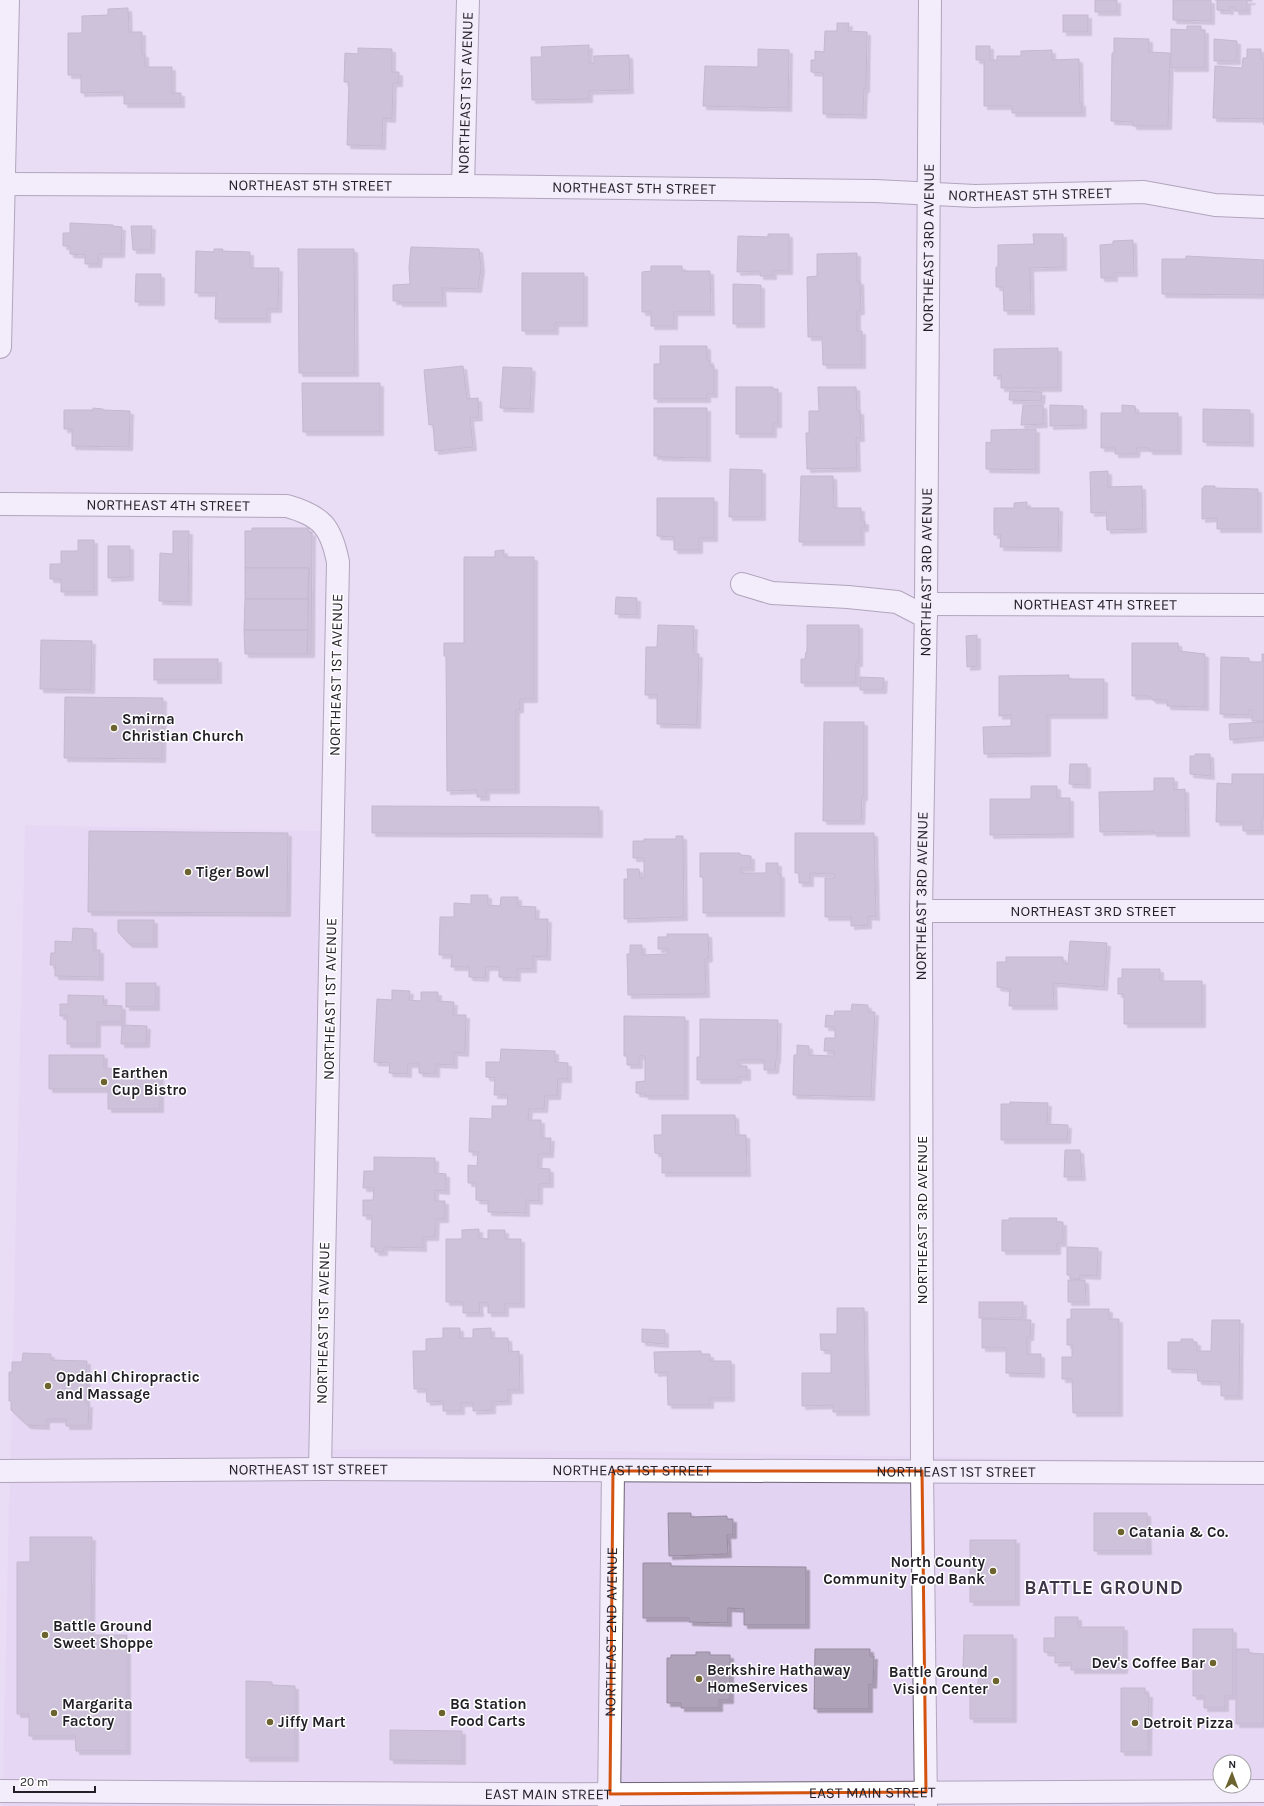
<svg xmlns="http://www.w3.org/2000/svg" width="1264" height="1806" font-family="Karla,sans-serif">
<defs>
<filter id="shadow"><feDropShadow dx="3.5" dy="3.5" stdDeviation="0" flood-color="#0004"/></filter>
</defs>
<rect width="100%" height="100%" fill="#e9ddf5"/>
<path fill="#e3d3f2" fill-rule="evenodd" d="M 25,825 L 324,831 L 315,1449 L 607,1451 L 1264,1463 L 1264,1806 L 2,1806 ZM 1220,1762 L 1244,1762 L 1244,1786 L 1220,1786 Z"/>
<g fill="#ada2b8" stroke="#978ca2" filter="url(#shadow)">
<rect x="1095" y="0" width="22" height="12"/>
<polygon points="1173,0 1211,0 1211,21 1173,20"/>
<polygon points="1215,0 1252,0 1252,1 1247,1 1247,11 1235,11 1235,7 1230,7 1230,11 1217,10 1217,0"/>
<polygon points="128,8 129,32 142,32 142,54 145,54 145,67 172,67 172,93 181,93 181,104 124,104 124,92 81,93 81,75 68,75 68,33 82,33 82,16 108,15 108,9"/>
<rect x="1063" y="15" width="25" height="17"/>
<polygon points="837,23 849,23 848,31 867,32 866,89 864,89 863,115 823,114 823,73 811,72 811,60 815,60 815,51 824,52 825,31 837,31"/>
<polygon points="1187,26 1201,26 1201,30 1205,30 1205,68 1171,68 1171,29 1187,30"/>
<polygon points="1114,38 1149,39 1149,52 1170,53 1168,126 1133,126 1133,122 1111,121 1112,53 1114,53"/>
<polygon points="1214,39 1237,41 1237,61 1214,61"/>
<polygon points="589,45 589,63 594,63 594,56 629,55 630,90 589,91 589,99 532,100 531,57 542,57 541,47"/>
<polygon points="976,46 990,46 990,60 997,60 997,56 1021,56 1021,51 1052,50 1052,60 1079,59 1080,103 1082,103 1082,113 1012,113 1012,106 984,106 984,60 976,60"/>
<polygon points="358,48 392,49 392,72 399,72 399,83 393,83 392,119 383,118 382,146 347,145 349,82 344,82 345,53 358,54"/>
<polygon points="758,49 789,50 788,108 703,106 705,66 758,67"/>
<polygon points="1247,49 1261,49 1261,59 1264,59 1264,125 1264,119 1213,118 1215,66 1242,68 1243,58 1247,58"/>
<polygon points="70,223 113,225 113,226 122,227 121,254 99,254 98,264 85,264 85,255 70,254 70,246 63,246 63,233 70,233"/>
<polygon points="131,226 152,226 151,250 133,250"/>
<polygon points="768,234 789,234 789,271 773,271 773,276 760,276 760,271 737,272 738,236 768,237"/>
<polygon points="1033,234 1063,234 1063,267 1030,268 1031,311 1004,311 1003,287 996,287 996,267 998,267 998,245 1034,244"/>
<polygon points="1133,240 1134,273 1114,273 1114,278 1101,278 1100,245 1113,244 1113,241"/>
<polygon points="411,247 479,249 481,268 478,289 442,288 443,303 399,303 399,301 393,301 393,285 410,284 409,267"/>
<polygon points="214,249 223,249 222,251 250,252 250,268 279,268 278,309 267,309 267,319 215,319 216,293 195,293 196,251 214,252"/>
<polygon points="298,249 354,249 355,373 299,373"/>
<polygon points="857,253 857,281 860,281 861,311 857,311 857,331 862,331 862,365 823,365 822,337 808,337 807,277 817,276 817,254"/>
<polygon points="1186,256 1264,260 1264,295 1162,294 1162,259 1186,259"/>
<polygon points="651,266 682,266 682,271 710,271 711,312 674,312 674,326 651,326 651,312 642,312 642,272 651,271"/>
<polygon points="522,273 584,273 584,323 555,323 555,331 522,331"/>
<polygon points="136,274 161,274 161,302 135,302"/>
<polygon points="733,284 761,285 761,324 733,324"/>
<polygon points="660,346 707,346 707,360 710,360 710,366 714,366 714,394 707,394 707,399 654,399 654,364 660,364"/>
<polygon points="1058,348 1058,388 1001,388 1001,375 994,376 994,349"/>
<polygon points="463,366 467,399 478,398 479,417 470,418 473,447 435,451 433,424 429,425 424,370"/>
<polygon points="503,367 532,368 530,409 500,408"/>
<polygon points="302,383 380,383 380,432 303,432"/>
<polygon points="736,387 773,387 773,389 778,389 778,424 773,424 773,434 736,434"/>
<polygon points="818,387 856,387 857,411 860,411 861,438 856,438 857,468 807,469 806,433 809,433 809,411 819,411"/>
<polygon points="1010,391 1042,392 1041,401 1009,400"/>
<polygon points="1023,405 1043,405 1044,424 1021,425"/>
<polygon points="1050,405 1083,406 1083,425 1050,426"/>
<polygon points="1122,405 1135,406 1136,413 1178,413 1178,451 1149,451 1149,448 1137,448 1136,454 1115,454 1115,448 1101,448 1101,413 1122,413"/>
<polygon points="93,408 103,409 103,410 130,411 129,447 72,446 72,429 64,429 64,410 93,410"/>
<polygon points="654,408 707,408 707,458 659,457 659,456 654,456"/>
<polygon points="1203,409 1250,410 1250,443 1203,442"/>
<polygon points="1036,429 1036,470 986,469 986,442 991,443 991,430"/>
<polygon points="730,469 762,470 762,517 729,517"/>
<polygon points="1108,471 1108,487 1142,486 1143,529 1107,530 1106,512 1091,513 1090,472"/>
<polygon points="801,476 833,476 834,508 861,508 861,521 865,521 865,528 861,528 861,542 799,542"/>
<polygon points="1204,486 1215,486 1215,488 1258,489 1258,529 1217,529 1217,518 1202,519 1202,488 1204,488"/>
<polygon points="657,498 714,498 714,538 699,538 699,550 674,550 674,537 657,536"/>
<polygon points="1027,502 1027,508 1059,508 1058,548 1000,547 1001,535 994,535 994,508 1014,508 1014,503"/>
<polygon points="252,528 309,528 309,533 312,532 311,654 307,654 309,568 245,568 245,531 252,531"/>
<polygon points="173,531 189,531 188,602 159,601 160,553 173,554"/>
<polygon points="78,540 94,540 94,592 61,592 61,579 50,579 50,564 61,564 61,551 78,551"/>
<polygon points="108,546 130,546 130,577 108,578"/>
<polygon points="504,550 504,557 534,557 534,699 520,699 520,709 516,710 516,790 486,790 486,797 477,797 477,790 447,791 446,656 444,656 444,643 464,643 464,557 495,557 495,551"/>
<polygon points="245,568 309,568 308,599 245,599"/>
<polygon points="616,597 637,598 637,615 615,614"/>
<polygon points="245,599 308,599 308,630 244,630"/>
<polygon points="658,625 694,626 693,654 699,654 697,725 657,724 657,695 645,695 646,647 657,647"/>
<polygon points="807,625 859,625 859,663 856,663 856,683 801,683 801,659 805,659 806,652 807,652"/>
<polygon points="244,630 308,630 307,654 245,654"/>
<polygon points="977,635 977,666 967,667 966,636"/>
<polygon points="41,640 92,641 91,690 40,689"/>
<polygon points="1132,643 1178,643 1179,651 1205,654 1205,707 1167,706 1167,700 1153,700 1149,696 1132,696"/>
<polygon points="1262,654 1264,654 1264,721 1252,721 1252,710 1249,710 1249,715 1220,714 1221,657 1249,658 1249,662 1262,662"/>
<rect x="154" y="659" width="64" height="21"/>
<polygon points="1069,675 1069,679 1104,679 1104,715 1047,715 1047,753 984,754 983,727 1011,726 1011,715 999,716 999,676"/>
<polygon points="860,677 884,678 883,690 860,690"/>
<polygon points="65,697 163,698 162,759 64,758"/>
<polygon points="824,722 864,722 864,797 862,797 861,821 823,821"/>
<polygon points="1264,722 1264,737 1230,740 1229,724"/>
<polygon points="1195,754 1210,754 1211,776 1190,774 1190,756 1195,756"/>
<polygon points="1070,764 1087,764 1087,785 1069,784"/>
<polygon points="1232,774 1264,774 1264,818 1262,818 1262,831 1243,831 1243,822 1216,822 1217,783 1232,784"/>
<polygon points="1154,778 1174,778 1174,790 1185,789 1186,833 1153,833 1153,831 1100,832 1099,792 1154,791"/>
<polygon points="1031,786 1057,786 1057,798 1070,798 1070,834 990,835 990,799 1031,799"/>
<polygon points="372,806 599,807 599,834 372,833"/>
<polygon points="89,831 288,833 287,913 88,912"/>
<polygon points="795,833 874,833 876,917 868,916 868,925 851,926 851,917 825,917 825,878 835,878 834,874 810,873 810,883 799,883 799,873 795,873"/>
<polygon points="676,836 683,836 684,917 624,919 624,879 628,879 627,869 639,869 640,878 644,878 644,858 633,858 633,841 644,841 644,839 676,839"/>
<polygon points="700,853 740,853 741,855 751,856 751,868 741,868 741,873 766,873 766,863 778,863 778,874 781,874 781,913 703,913 703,877 700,877"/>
<polygon points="471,895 488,895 488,905 500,906 501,897 518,897 518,906 536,907 535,919 548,919 547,957 533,956 533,969 517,969 517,978 499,977 499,967 486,967 485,978 469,977 469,967 451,967 452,955 439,955 440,917 454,917 454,903 471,904"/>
<polygon points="118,920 154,920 154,944 129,944 118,932"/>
<polygon points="73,928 93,929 93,950 100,950 100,977 55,976 55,965 50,965 51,953 55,953 55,941 72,942"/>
<polygon points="667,934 708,934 709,958 705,959 706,994 628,995 627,954 630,954 630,945 642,945 642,955 668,954 668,949 658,949 658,937 667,937"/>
<polygon points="1070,941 1107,943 1104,987 1053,983 1054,1006 1009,1006 1010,989 997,987 997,962 1006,962 1006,957 1063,957 1063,963 1068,964"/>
<polygon points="1122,969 1160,969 1160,981 1202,981 1202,1024 1124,1024 1124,994 1118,994 1118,978 1122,978"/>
<rect x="126" y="983" width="30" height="24"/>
<polygon points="392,990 410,991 409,1000 421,1001 421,992 438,992 438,1001 454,1002 453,1015 466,1015 465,1053 454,1052 454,1065 436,1064 436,1074 419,1073 419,1064 408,1064 408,1074 389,1073 390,1063 374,1062 377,999 392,1000"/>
<polygon points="68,995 104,996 103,1005 122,1006 122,1022 97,1022 97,1044 67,1044 67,1016 60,1016 60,1004 68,1004"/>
<polygon points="852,1004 868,1005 868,1012 875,1012 871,1097 793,1095 794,1055 797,1055 797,1045 809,1046 809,1055 834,1056 834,1051 824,1051 825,1038 835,1038 835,1027 825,1027 826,1015 834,1016 835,1011 851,1011"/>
<polygon points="624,1016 685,1017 685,1096 645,1096 645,1094 636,1093 636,1082 645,1081 645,1056 639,1056 639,1065 627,1065 627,1056 624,1056"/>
<polygon points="700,1019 778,1020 777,1060 776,1060 775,1070 764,1070 764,1060 738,1060 738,1066 747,1066 747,1077 738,1077 738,1080 697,1080 697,1057 700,1057"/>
<polygon points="122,1025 147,1026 146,1044 121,1044"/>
<polygon points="501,1049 555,1051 555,1062 568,1063 568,1079 558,1079 557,1096 545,1096 544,1109 529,1109 528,1120 541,1120 541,1138 551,1138 550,1154 539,1154 538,1168 550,1169 550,1184 539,1184 539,1201 526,1200 526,1213 488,1212 488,1201 476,1200 476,1183 468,1183 468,1165 477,1166 478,1152 469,1152 470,1118 492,1119 492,1106 507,1106 508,1095 494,1095 495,1078 486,1077 486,1062 500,1062"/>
<polygon points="49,1055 104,1055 104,1068 122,1069 122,1075 160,1075 160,1109 108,1109 108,1089 49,1089"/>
<polygon points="1010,1102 1048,1103 1047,1124 1068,1125 1067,1140 1001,1140 1001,1104 1010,1104"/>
<polygon points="662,1115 735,1115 736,1135 746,1135 747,1173 662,1173 662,1154 655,1153 654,1135 662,1135"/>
<polygon points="1065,1150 1080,1150 1082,1177 1064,1177"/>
<polygon points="374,1157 435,1158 435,1173 446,1174 446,1191 435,1190 435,1201 445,1201 445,1219 436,1219 435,1237 423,1237 423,1248 384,1247 384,1252 375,1252 375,1247 371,1247 372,1216 363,1216 363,1200 373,1200 374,1188 363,1188 364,1171 374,1171"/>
<polygon points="1009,1218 1057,1218 1056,1222 1063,1222 1063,1243 1057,1243 1057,1251 1002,1251 1002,1220 1009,1220"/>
<polygon points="479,1229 479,1238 488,1239 488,1230 505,1230 505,1239 521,1239 521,1304 505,1304 505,1313 488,1313 488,1303 479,1303 480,1313 463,1313 463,1302 446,1302 446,1239 462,1239 462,1230"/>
<polygon points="1067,1247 1098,1248 1097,1276 1080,1275 1080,1279 1070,1279 1070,1275 1067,1275"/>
<polygon points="1068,1280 1085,1280 1086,1302 1068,1302"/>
<rect x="979" y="1302" width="44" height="16"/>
<polygon points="837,1308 864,1308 866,1412 833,1412 833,1405 802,1406 802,1373 831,1373 831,1351 821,1350 820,1334 837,1334"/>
<polygon points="1071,1309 1109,1309 1109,1319 1119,1319 1119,1413 1073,1413 1072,1379 1062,1379 1062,1357 1072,1357 1072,1345 1067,1345 1067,1319 1071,1319"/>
<polygon points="982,1319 1031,1320 1030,1337 1027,1337 1027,1354 1041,1354 1041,1374 1006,1373 1006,1348 982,1348"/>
<polygon points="1212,1320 1240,1320 1239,1396 1221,1396 1221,1382 1198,1381 1197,1370 1168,1369 1168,1342 1181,1342 1181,1339 1193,1339 1193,1342 1197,1342 1197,1351 1211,1351"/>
<polygon points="443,1328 460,1328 460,1338 473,1338 473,1329 491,1328 491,1338 508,1338 509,1352 519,1351 520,1390 508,1390 508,1401 492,1402 492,1410 473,1411 473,1403 461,1403 461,1411 443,1411 443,1401 427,1402 426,1389 414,1389 413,1351 426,1351 426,1339 443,1338"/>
<polygon points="642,1329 665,1330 665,1344 642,1342"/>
<polygon points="701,1351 701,1354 710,1354 710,1361 731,1361 731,1398 710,1398 710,1405 668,1405 667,1372 655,1373 654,1352"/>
<polygon points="23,1353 51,1354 51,1360 87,1361 86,1404 89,1404 88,1426 66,1426 66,1419 46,1419 46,1426 27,1425 11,1410 11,1401 9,1401 9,1372 12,1372 12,1362 22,1362"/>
<polygon points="668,1513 691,1513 691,1517 727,1516 727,1519 733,1519 733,1535 727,1535 728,1554 669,1556"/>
<polygon points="1094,1513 1147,1513 1148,1551 1094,1551"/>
<polygon points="30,1537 92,1537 91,1635 127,1635 127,1751 76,1751 75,1736 29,1736 29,1714 17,1714 17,1562 30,1562"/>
<rect x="970" y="1540" width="46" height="62"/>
<polygon points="643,1563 671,1563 671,1566 806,1567 806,1625 744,1625 744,1609 728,1608 728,1623 689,1622 689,1618 643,1618"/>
<polygon points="1055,1617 1078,1617 1078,1627 1124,1627 1124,1670 1071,1670 1071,1662 1055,1663 1055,1653 1044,1652 1044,1638 1055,1638"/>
<polygon points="1193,1629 1233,1629 1233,1696 1225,1696 1225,1708 1204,1708 1204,1696 1193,1696"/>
<polygon points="964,1635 1013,1635 1013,1719 970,1719 970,1692 978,1692 978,1669 963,1669"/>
<polygon points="815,1649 870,1649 870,1656 874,1656 873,1685 869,1684 869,1709 814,1709"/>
<polygon points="1236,1649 1249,1649 1249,1653 1264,1654 1264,1724 1236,1724"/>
<polygon points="696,1652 710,1652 710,1655 730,1655 730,1700 719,1700 719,1708 681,1708 681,1703 667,1703 667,1658 671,1658 671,1655 696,1655"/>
<polygon points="246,1681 272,1682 272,1685 295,1686 295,1758 246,1758"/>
<polygon points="1121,1688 1145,1688 1145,1694 1149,1694 1148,1752 1121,1752"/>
<polygon points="390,1730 462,1731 462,1761 390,1760"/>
</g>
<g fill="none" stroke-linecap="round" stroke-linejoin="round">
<defs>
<g id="street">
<path id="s1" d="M 3,184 L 463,186 L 875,191 L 975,196 L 1144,192 L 1215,205 L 1264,207"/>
<path id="s2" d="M 463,186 L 468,0"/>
<path id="s3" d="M 0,504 L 287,506 C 322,516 331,527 338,562 L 320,1469"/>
<polyline points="742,584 772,593 848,597 897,602 926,617"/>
<path id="s4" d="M 926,604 L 1264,605"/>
<path id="s5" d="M 921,911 L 1264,911"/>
<path id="s6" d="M 0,1471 L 320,1469 L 1264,1473"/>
<path id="s7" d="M 609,1806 L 613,1471"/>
<path id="s8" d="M 926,1806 L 922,1471 L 921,911 L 926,604 L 930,0"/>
</g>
<g id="secondary">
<polyline points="0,347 8,0"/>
<path id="s9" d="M 0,1791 C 218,1792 436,1795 654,1794 C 858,1793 1061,1791 1264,1791"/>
</g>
</defs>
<use href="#street" stroke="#6d6377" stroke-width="24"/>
<use href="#secondary" stroke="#6d6377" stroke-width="24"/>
<use href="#street" stroke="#fff" stroke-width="22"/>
<use href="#secondary" stroke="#fff" stroke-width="22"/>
</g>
<path d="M0 0H1264V1806H0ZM 613,1471 L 922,1471 L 926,1792 L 610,1794 Z" fill="#e9ddf5" fill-opacity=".55" fill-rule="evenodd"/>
<path fill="none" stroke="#d4530f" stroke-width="3" stroke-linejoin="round" d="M 613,1471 L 922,1471 L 926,1792 L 610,1794 Z"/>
<g fill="#6d632f" stroke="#fff" stroke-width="1.5">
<circle cx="114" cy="728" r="4"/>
<circle cx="188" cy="872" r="4"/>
<circle cx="104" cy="1082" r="4"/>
<circle cx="48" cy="1386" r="4"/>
<circle cx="1121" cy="1532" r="4"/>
<circle cx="993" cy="1571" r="4"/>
<circle cx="45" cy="1635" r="4"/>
<circle cx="1213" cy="1663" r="4"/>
<circle cx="699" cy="1679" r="4"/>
<circle cx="996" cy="1681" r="4"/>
<circle cx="54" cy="1713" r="4"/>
<circle cx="442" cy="1713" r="4"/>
<circle cx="270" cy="1722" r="4"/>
<circle cx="1135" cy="1723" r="4"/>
</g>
<g text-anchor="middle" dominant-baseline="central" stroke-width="3" stroke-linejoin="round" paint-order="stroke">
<g font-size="15" fill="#231f27" stroke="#fff">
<text stroke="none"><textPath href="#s2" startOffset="93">NORTHEAST 1ST AVENUE</textPath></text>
<text stroke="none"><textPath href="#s1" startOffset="307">NORTHEAST 5TH STREET</textPath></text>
<text stroke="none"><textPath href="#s1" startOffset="631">NORTHEAST 5TH STREET</textPath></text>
<text stroke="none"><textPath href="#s1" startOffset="1027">NORTHEAST 5TH STREET</textPath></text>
<text stroke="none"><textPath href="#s8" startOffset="1558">NORTHEAST 3RD AVENUE</textPath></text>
<text stroke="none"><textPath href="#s3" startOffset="168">NORTHEAST 4TH STREET</textPath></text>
<text stroke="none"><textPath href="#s8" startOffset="1234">NORTHEAST 3RD AVENUE</textPath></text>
<text stroke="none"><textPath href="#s4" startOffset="169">NORTHEAST 4TH STREET</textPath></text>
<text transform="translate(336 675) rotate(-89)">NORTHEAST 1ST AVENUE</text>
<text stroke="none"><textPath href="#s8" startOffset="910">NORTHEAST 3RD AVENUE</textPath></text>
<text stroke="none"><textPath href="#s5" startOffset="172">NORTHEAST 3RD STREET</textPath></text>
<text transform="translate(330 999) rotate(-89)">NORTHEAST 1ST AVENUE</text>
<text transform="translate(922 1220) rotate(-90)">NORTHEAST 3RD AVENUE</text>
<text transform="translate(323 1323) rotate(-89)">NORTHEAST 1ST AVENUE</text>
<text stroke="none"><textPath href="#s6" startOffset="308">NORTHEAST 1ST STREET</textPath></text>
<text stroke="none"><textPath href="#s6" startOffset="632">NORTHEAST 1ST STREET</textPath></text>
<text stroke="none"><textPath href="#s6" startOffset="956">NORTHEAST 1ST STREET</textPath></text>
<text stroke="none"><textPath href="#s7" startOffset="174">NORTHEAST 2ND AVENUE</textPath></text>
<text stroke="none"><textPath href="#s9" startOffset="872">EAST MAIN STREET</textPath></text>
<text stroke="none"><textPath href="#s9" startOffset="548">EAST MAIN STREET</textPath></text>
</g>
<g font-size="15" font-weight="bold" fill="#231f27" stroke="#fff" text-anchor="start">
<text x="122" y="719">Smirna<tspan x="122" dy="17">Christian Church</tspan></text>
<text x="196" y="872">Tiger Bowl</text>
<text x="112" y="1073">Earthen<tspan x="112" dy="17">Cup Bistro</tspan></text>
<text x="56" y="1377">Opdahl Chiropractic<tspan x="56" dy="17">and Massage</tspan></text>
<text x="1129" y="1532">Catania &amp; Co.</text>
<text x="985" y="1562" text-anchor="end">North County<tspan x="985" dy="17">Community Food Bank</tspan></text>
<text x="53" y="1626">Battle Ground<tspan x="53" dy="17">Sweet Shoppe</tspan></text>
<text x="1205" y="1663" text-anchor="end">Dev's Coffee Bar</text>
<text x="707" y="1670">Berkshire Hathaway<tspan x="707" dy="17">HomeServices</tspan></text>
<text x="988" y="1672" text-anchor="end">Battle Ground<tspan x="988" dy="17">Vision Center</tspan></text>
<text x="62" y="1704">Margarita<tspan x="62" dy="17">Factory</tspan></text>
<text x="450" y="1704">BG Station<tspan x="450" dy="17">Food Carts</tspan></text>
<text x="278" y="1722">Jiffy Mart</text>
<text x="1143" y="1723">Detroit Pizza</text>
</g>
<g font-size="19" font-weight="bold" letter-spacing="1" fill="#403649" stroke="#fff">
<text x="1104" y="1588">BATTLE GROUND</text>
</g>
</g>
<g transform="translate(1232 1774) rotate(1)"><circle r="19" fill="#ffffff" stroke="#a7a5a9"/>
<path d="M0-3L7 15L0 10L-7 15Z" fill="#6d632f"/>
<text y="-6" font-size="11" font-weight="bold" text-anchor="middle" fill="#231f27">N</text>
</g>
<path d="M14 1786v6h81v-6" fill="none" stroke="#231f27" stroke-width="2"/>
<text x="20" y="1786" font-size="12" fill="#231f27" stroke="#ffffff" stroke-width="3" paint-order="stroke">20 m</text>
</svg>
